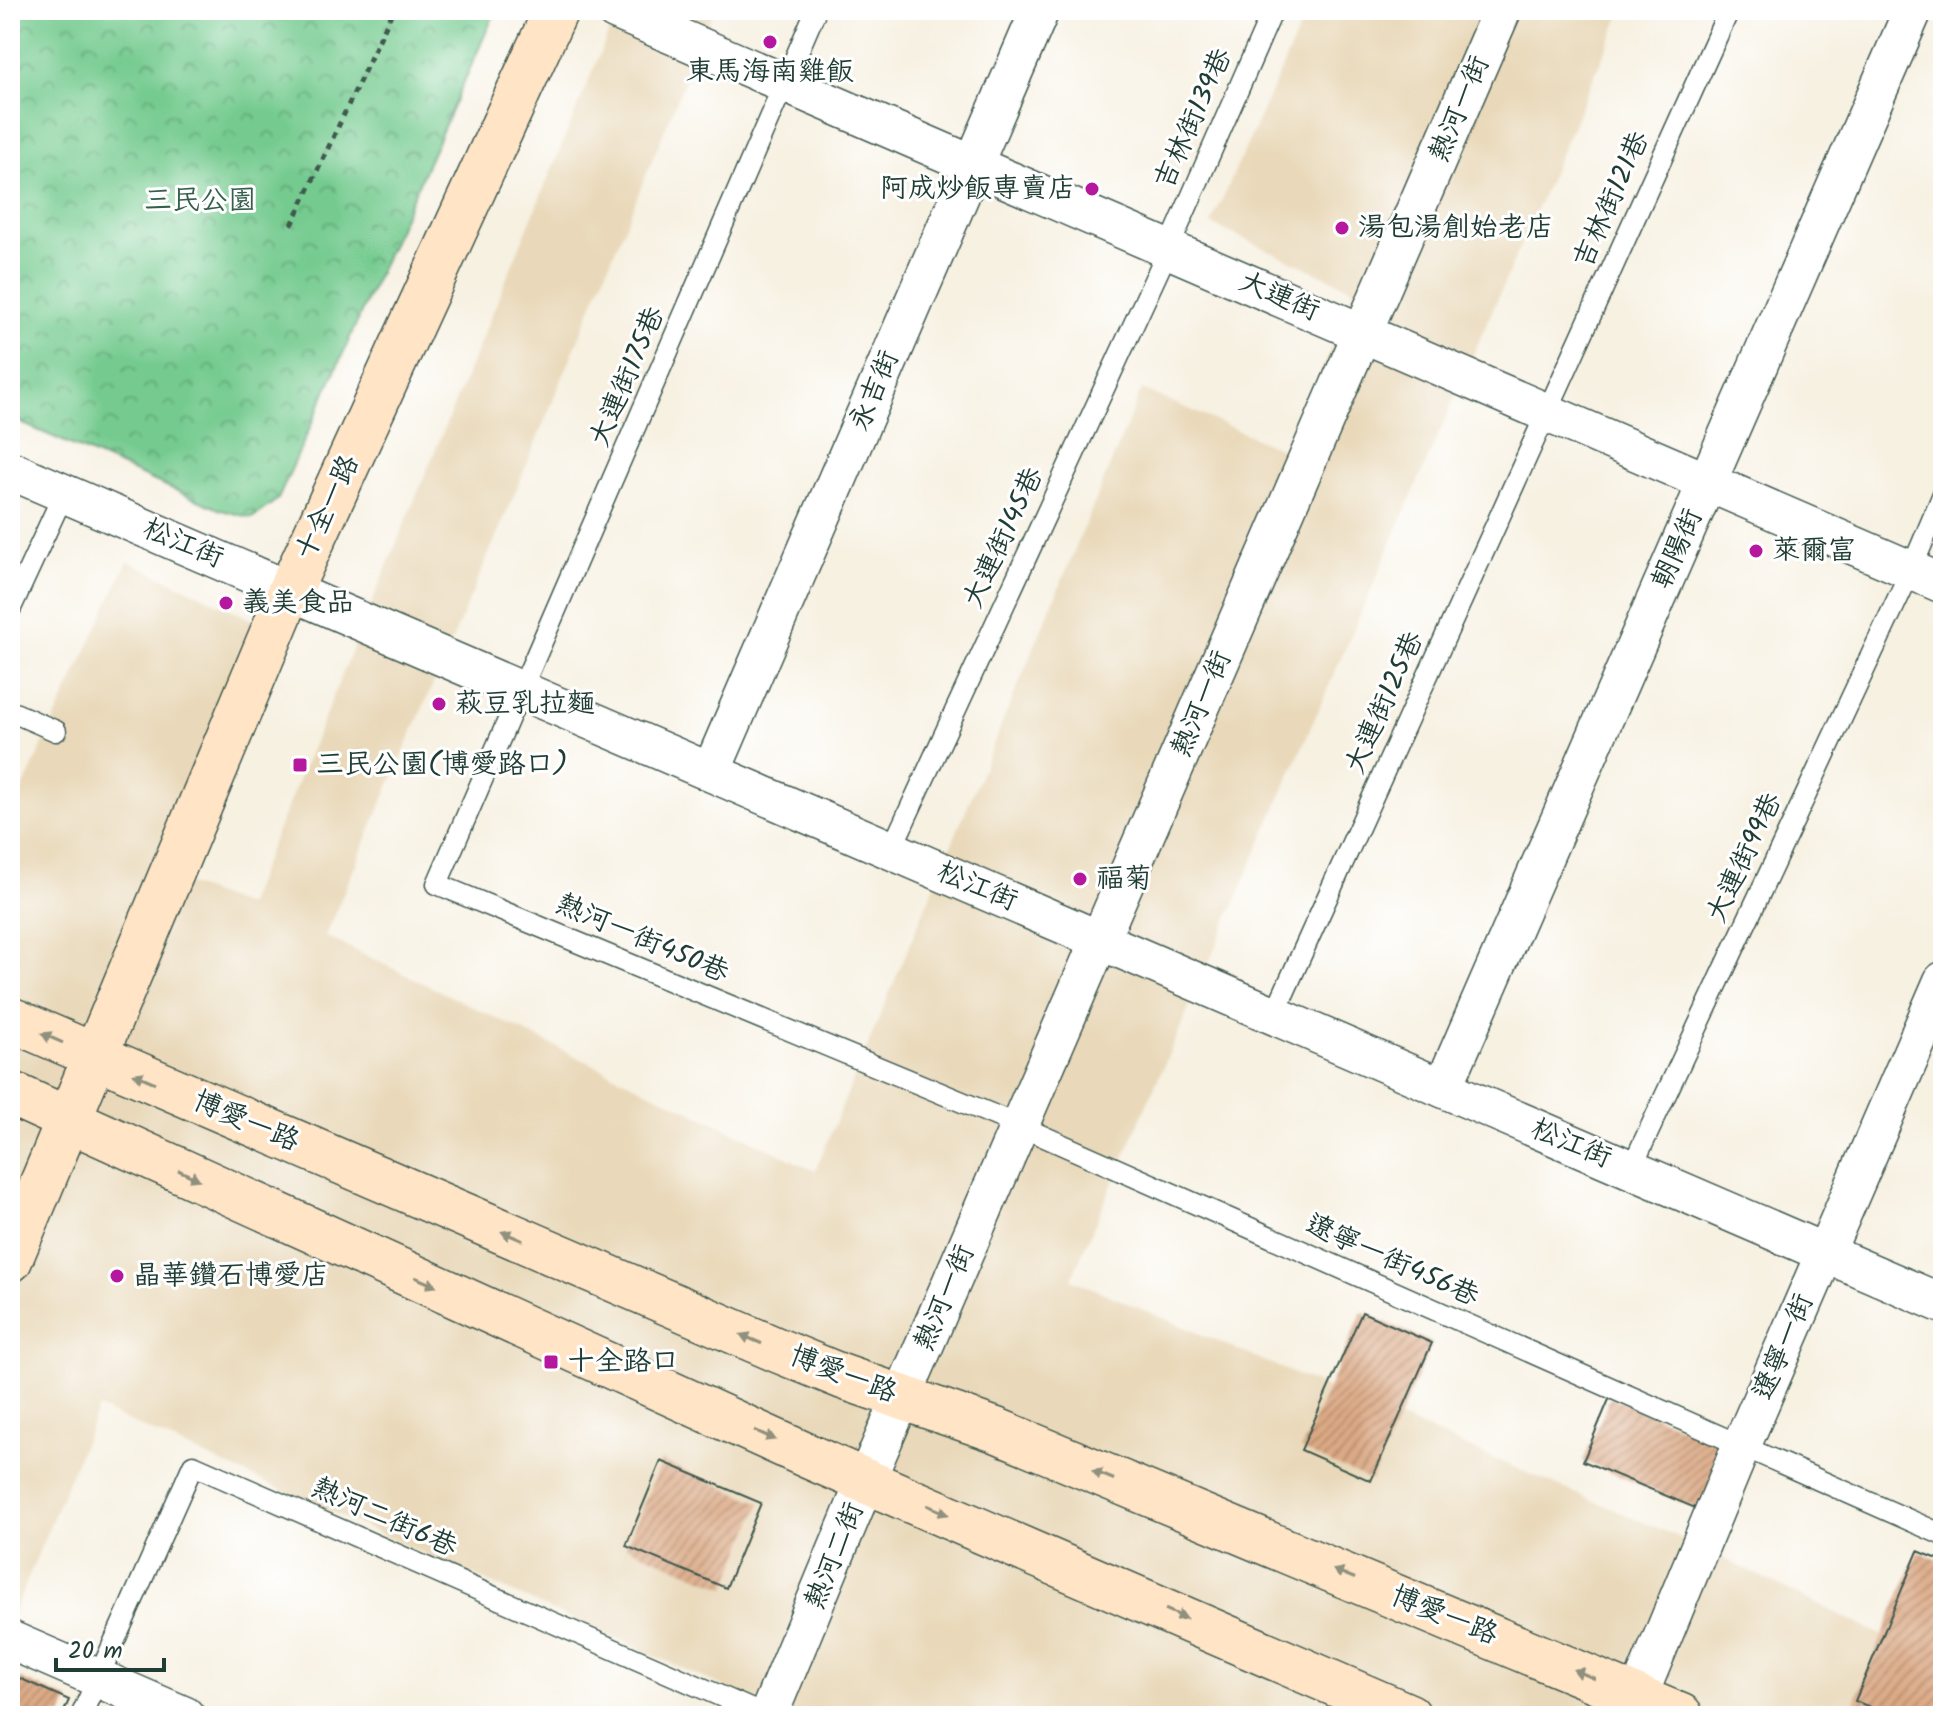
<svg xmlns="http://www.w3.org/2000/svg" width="1953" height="1726" font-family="Kalam,'LXGW WenKai TC',sans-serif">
<defs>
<pattern id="park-crowns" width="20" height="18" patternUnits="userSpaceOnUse" patternTransform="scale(2)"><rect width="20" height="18" fill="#75cb8f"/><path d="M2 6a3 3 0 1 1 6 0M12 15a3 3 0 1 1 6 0" fill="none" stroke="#5fa676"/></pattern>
<pattern id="building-hatch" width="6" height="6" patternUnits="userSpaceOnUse" patternTransform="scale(2)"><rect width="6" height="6" fill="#dca984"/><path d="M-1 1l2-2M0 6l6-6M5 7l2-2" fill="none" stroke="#b28b6d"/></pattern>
</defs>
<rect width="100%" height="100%" fill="#fff"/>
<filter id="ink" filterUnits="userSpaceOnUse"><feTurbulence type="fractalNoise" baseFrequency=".0125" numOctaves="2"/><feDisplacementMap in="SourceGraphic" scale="16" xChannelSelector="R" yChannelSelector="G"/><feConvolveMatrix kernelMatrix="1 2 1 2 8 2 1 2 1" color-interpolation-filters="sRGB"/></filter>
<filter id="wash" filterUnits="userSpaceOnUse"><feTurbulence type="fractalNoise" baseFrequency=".006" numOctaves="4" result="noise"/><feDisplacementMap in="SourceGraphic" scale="32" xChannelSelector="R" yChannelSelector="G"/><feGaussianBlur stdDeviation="1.8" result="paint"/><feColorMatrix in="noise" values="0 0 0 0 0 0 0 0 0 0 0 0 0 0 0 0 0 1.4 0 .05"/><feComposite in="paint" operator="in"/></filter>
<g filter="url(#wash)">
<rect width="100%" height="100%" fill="#f7f1e2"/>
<polygon fill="#e9d9ba" points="618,10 714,10 515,493 325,936 815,1171 1142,389 1288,452 1355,290 1211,224 1308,10 1623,10 1071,1279 1681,1538 1908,1648 1943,1716 789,1716 98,1408 10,1622 10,816 128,561 262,624 157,873 246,906"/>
<polygon fill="url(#park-crowns)" stroke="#4a8462" stroke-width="2" points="10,10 496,10 278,499 252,518 221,510 10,418"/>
<g id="blocks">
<g fill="url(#building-hatch)">
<polygon points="1362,1312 1432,1343 1371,1481 1301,1450"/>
<polygon points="1610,1397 1727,1446 1700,1510 1583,1461"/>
<polygon points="661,1461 761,1503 726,1588 626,1546"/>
<polygon points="1918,1551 1943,1561 1943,1716 1892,1716 1855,1701"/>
<polygon points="10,1674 69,1700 62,1716 10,1716"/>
</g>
</g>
</g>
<g filter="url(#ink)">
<use href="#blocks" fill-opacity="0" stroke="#3f584e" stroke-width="2"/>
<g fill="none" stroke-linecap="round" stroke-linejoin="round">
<defs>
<g id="lane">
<polyline points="816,10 437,884 1020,1126 1943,1535"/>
<polyline points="10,610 64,493"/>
<polyline points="10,711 56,731"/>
<polyline points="891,850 1168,250 1273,10"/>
<polyline points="1274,1015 1729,10"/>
<polyline points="1631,1169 1911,570 1943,494"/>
<polyline points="81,1716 193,1465 766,1716"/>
</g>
<g id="street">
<polyline points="615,10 1943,584"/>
<polyline points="10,470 1943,1304"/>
<polyline points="711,772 1040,10"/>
<polyline points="1443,1088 1913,10"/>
<polyline points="10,1640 185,1716"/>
<polyline points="768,1716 866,1480 1502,10"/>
<polyline points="1630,1716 1741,1447 1943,981"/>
</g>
<g id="secondary">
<polyline points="10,1019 777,1350 843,1377 996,1430 1681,1716"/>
<polyline points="10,1093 810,1457 1409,1716"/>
<polyline points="10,1260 290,590 556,10"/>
</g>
</defs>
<use href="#lane" stroke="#3f584e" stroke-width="23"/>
<use href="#street" stroke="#3f584e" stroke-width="41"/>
<use href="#secondary" stroke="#3f584e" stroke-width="47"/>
<polyline stroke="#3f584e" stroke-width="5" stroke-dasharray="6 6" stroke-linecap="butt" points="292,225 393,10"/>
<use href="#lane" stroke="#fff" stroke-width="20"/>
<use href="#street" stroke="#fff" stroke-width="38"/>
<use href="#secondary" stroke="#ffe4c6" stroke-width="44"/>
</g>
<defs><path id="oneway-solid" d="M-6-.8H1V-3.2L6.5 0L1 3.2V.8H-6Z" transform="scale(2)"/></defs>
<g fill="#8f907d">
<use href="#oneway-solid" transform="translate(52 1038) rotate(-156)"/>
<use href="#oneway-solid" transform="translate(144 1078) rotate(-157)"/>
<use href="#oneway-solid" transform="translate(189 1175) rotate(25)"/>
<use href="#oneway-solid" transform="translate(512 1236) rotate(-157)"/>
<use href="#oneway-solid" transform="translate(426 1282) rotate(24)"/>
<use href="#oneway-solid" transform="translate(751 1339) rotate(-157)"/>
<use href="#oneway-solid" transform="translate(765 1435) rotate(24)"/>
<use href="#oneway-solid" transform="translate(1103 1475) rotate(-158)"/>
<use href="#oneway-solid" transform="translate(938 1510) rotate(24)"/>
<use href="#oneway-solid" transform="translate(1344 1574) rotate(-158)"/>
<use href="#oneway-solid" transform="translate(1176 1614) rotate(24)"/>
<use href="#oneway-solid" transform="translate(1584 1674) rotate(-157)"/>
</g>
</g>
<g fill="#b5179e" stroke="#fff" stroke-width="3">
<circle cx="770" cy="42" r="8"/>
<circle cx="1092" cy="189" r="8"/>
<circle cx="1342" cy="228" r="8"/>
<circle cx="1756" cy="551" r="8"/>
<circle cx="226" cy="603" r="8"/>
<circle cx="439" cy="704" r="8"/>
<rect x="292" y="757" width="16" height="16" rx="4"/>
<circle cx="1080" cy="879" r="8"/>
<circle cx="117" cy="1276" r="8"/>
<rect x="543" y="1354" width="16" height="16" rx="4"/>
</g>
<g text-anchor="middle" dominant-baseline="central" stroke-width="6" stroke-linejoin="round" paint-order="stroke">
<g font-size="28" fill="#1f3d34" stroke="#fff" text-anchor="start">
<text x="770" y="72" text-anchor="middle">東馬海南雞飯</text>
<text x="1076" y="189" text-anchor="end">阿成炒飯専賣店</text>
<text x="1358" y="228">湯包湯創始老店</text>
<text x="1772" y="551">萊爾富</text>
<text x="242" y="603">義美食品</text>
<text x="455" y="704">萩豆乳拉麵</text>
<text x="316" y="765">三民公園(博愛路口)</text>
<text x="1096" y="879">福菊</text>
<text x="133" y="1276">晶華鑽石博愛店</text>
<text x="567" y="1362">十全路口</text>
</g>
<g font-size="28" fill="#1f3d34" stroke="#fff">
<text transform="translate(1460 109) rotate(-67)">熱河一街</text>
<text transform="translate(1194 119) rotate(-66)">吉林街139巷</text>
<text transform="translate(1612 200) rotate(-66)">吉林街121巷</text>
<text transform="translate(1279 297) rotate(23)">大連街</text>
<text transform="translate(628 377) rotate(-67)">大連街175巷</text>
<text transform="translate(875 391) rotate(-67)">永吉街</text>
<text transform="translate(328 508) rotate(-65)">十全一路</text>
<text transform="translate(1004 538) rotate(-65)">大連街145巷</text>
<text transform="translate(183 544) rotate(23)">松江街</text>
<text transform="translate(1678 549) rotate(-66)">朝陽街</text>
<text transform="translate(1385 703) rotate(-66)">大連街125巷</text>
<text transform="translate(1202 704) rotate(-67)">熱河一街</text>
<text transform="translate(1745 858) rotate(-65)">大連街99巷</text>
<text transform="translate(977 887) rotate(23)">松江街</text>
<text transform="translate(642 939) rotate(23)">熱河一街450巷</text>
<text transform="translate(246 1122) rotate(23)">博愛一路</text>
<text transform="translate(1571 1144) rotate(23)">松江街</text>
<text transform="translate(1392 1261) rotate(24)">遼寧一街456巷</text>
<text transform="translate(945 1298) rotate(-67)">熱河一街</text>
<text transform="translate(1784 1347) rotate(-67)">遼寧一街</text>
<text transform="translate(843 1375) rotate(21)">博愛一路</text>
<text transform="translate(384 1518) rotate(24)">熱河二街6巷</text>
<text transform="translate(835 1556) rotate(-68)">熱河二街</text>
<text transform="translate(1444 1616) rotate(22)">博愛一路</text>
</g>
<g font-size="28" fill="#34604b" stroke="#fff">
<text x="200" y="201">三民公園</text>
</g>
</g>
<rect width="1953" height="1726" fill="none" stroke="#fff" stroke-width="40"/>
<path d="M56 1658v12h108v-12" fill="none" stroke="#1f3d34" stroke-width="4"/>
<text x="68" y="1658" font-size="24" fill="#1f3d34" stroke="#ffffff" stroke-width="6" paint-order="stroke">20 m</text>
</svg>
